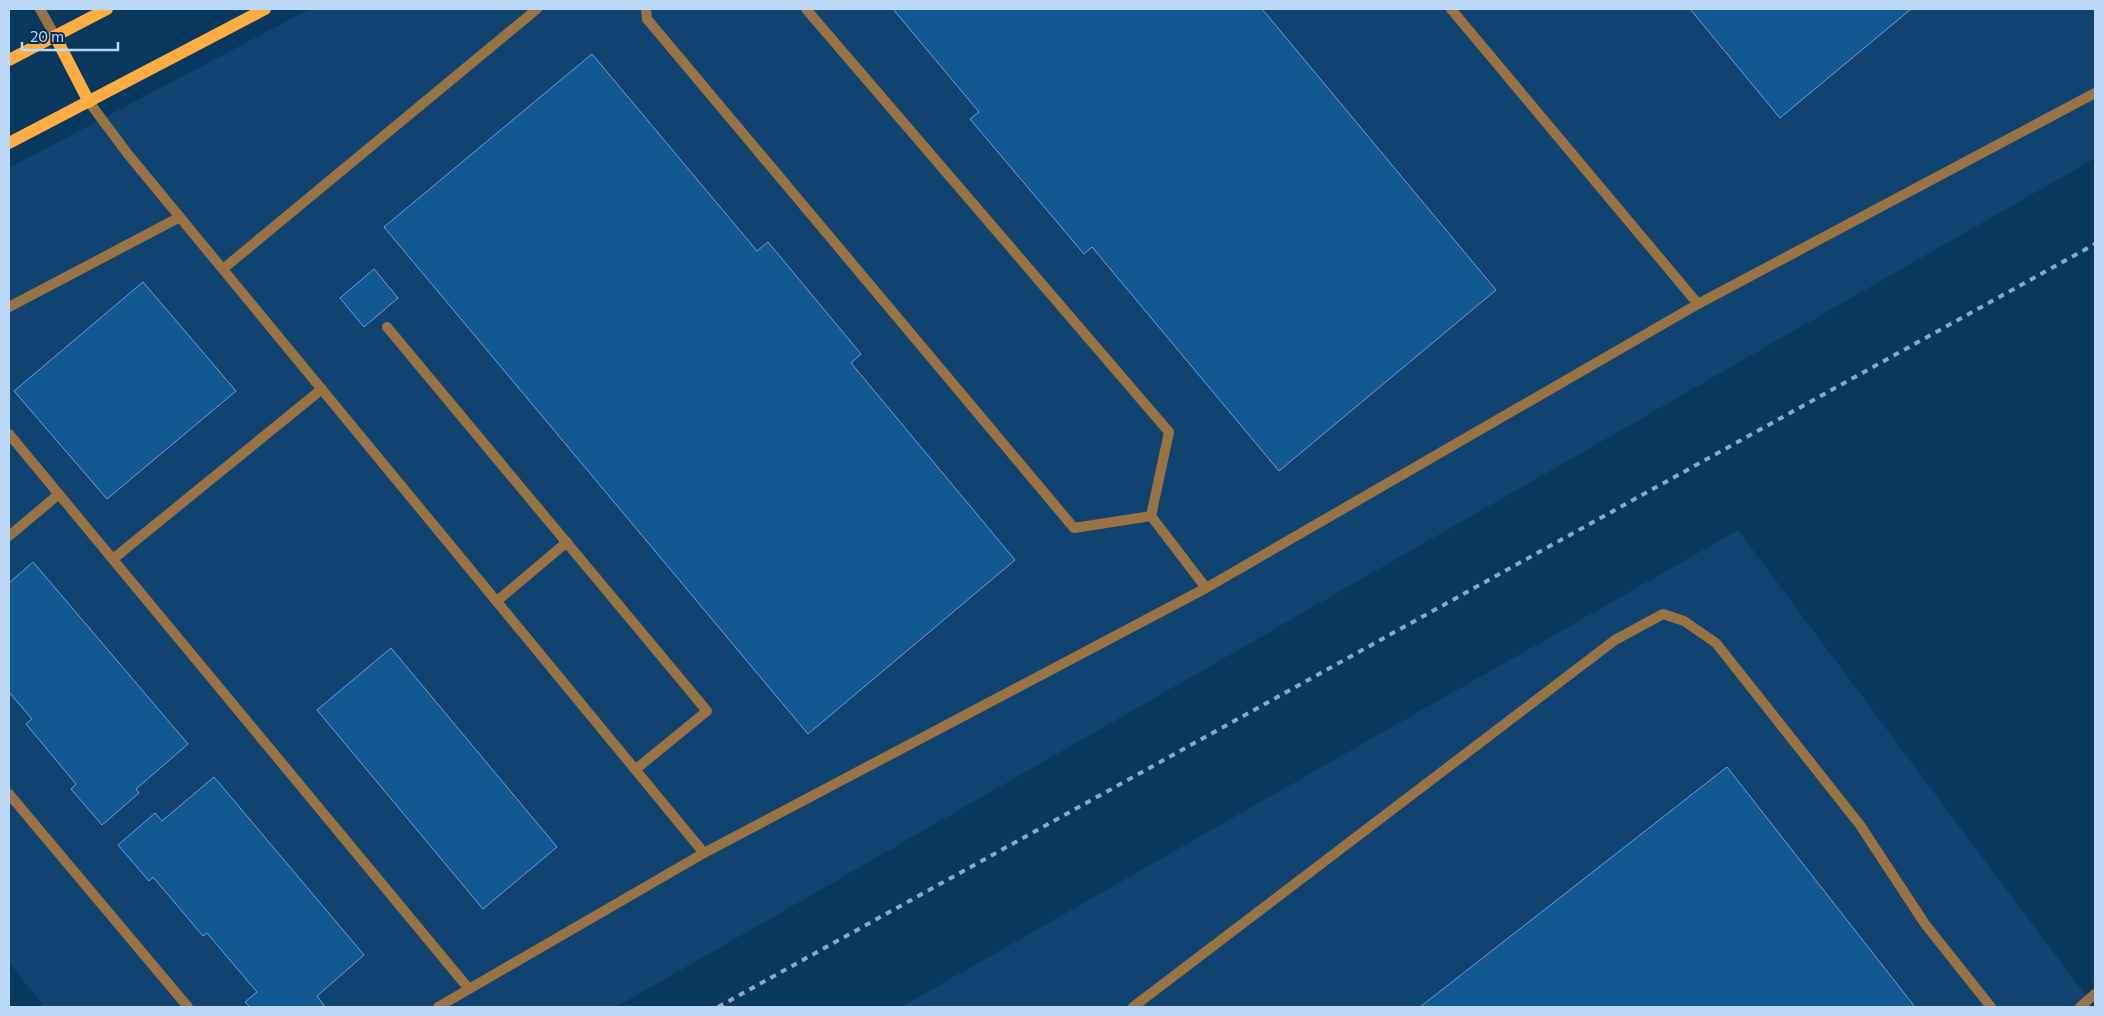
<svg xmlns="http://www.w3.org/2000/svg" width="2104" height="1016" font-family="Commissioner,sans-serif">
<rect width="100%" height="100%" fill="#09385f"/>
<g fill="#10436f">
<polygon points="310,9 2095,9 2095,158 616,1007 44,1007 9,962 9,168"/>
<polygon points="1738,530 2094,1007 901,1007"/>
</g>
<g fill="#125893" stroke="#69a3dd">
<polygon points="893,9 1262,9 1496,290 1279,471 1092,247 1084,254 970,119 979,112"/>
<polygon points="1690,9 1911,9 1780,118"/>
<polygon points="592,54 757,251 768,242 861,354 851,363 1015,560 808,734 384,227"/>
<polygon points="374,269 398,298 364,327 340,298"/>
<polygon points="143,282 236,391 107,499 14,391"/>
<polygon points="33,562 188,744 136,789 139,793 102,825 71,789 76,784 26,724 32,719 9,692 9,583"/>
<polygon points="391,648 557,847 483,909 317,710"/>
<polygon points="1727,767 1915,1007 1420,1007"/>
<polygon points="214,777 364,955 317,996 325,1007 250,1007 245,1002 257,992 207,933 203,936 153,877 149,881 118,845 155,813 162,821"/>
</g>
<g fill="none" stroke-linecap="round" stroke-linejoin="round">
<g stroke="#9a7345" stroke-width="10">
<polyline points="40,9 55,36"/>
<polyline points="646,9 647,19 1074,528 1151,516 1206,588"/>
<polyline points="806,9 1169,432 1151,516"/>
<polyline points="1451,9 1698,304 2095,93"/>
<polyline points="89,102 127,153 704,853 1206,588 1698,304"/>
<polyline points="223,269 537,9"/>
<polyline points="9,307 180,217"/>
<polyline points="387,327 707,711 636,769"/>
<polyline points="9,434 469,989"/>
<polyline points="9,536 59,494"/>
<polyline points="113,559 322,389"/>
<polyline points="497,601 567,542"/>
<polyline points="9,794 188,1007"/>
<polyline points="438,1007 704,853"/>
<polyline points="1133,1007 1615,640 1663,614 1684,621 1716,643 1860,825 1925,924 1991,1007"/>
<polyline points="2080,1007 2095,994"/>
</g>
<g stroke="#fead43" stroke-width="12">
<polyline points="55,36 89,102"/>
<polyline points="9,60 107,9"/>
<polyline points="9,143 265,9"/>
</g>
<polyline stroke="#87a9ca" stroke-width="4" stroke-dasharray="6 6" stroke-linecap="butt" points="718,1007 2095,244"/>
</g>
<rect width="2104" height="1016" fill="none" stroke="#bbd8f6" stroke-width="20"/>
<path d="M22 42v8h96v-8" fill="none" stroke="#bbd8f6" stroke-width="2.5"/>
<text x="30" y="42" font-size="15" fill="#bbd8f6" stroke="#002d54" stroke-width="4" paint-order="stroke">20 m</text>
</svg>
